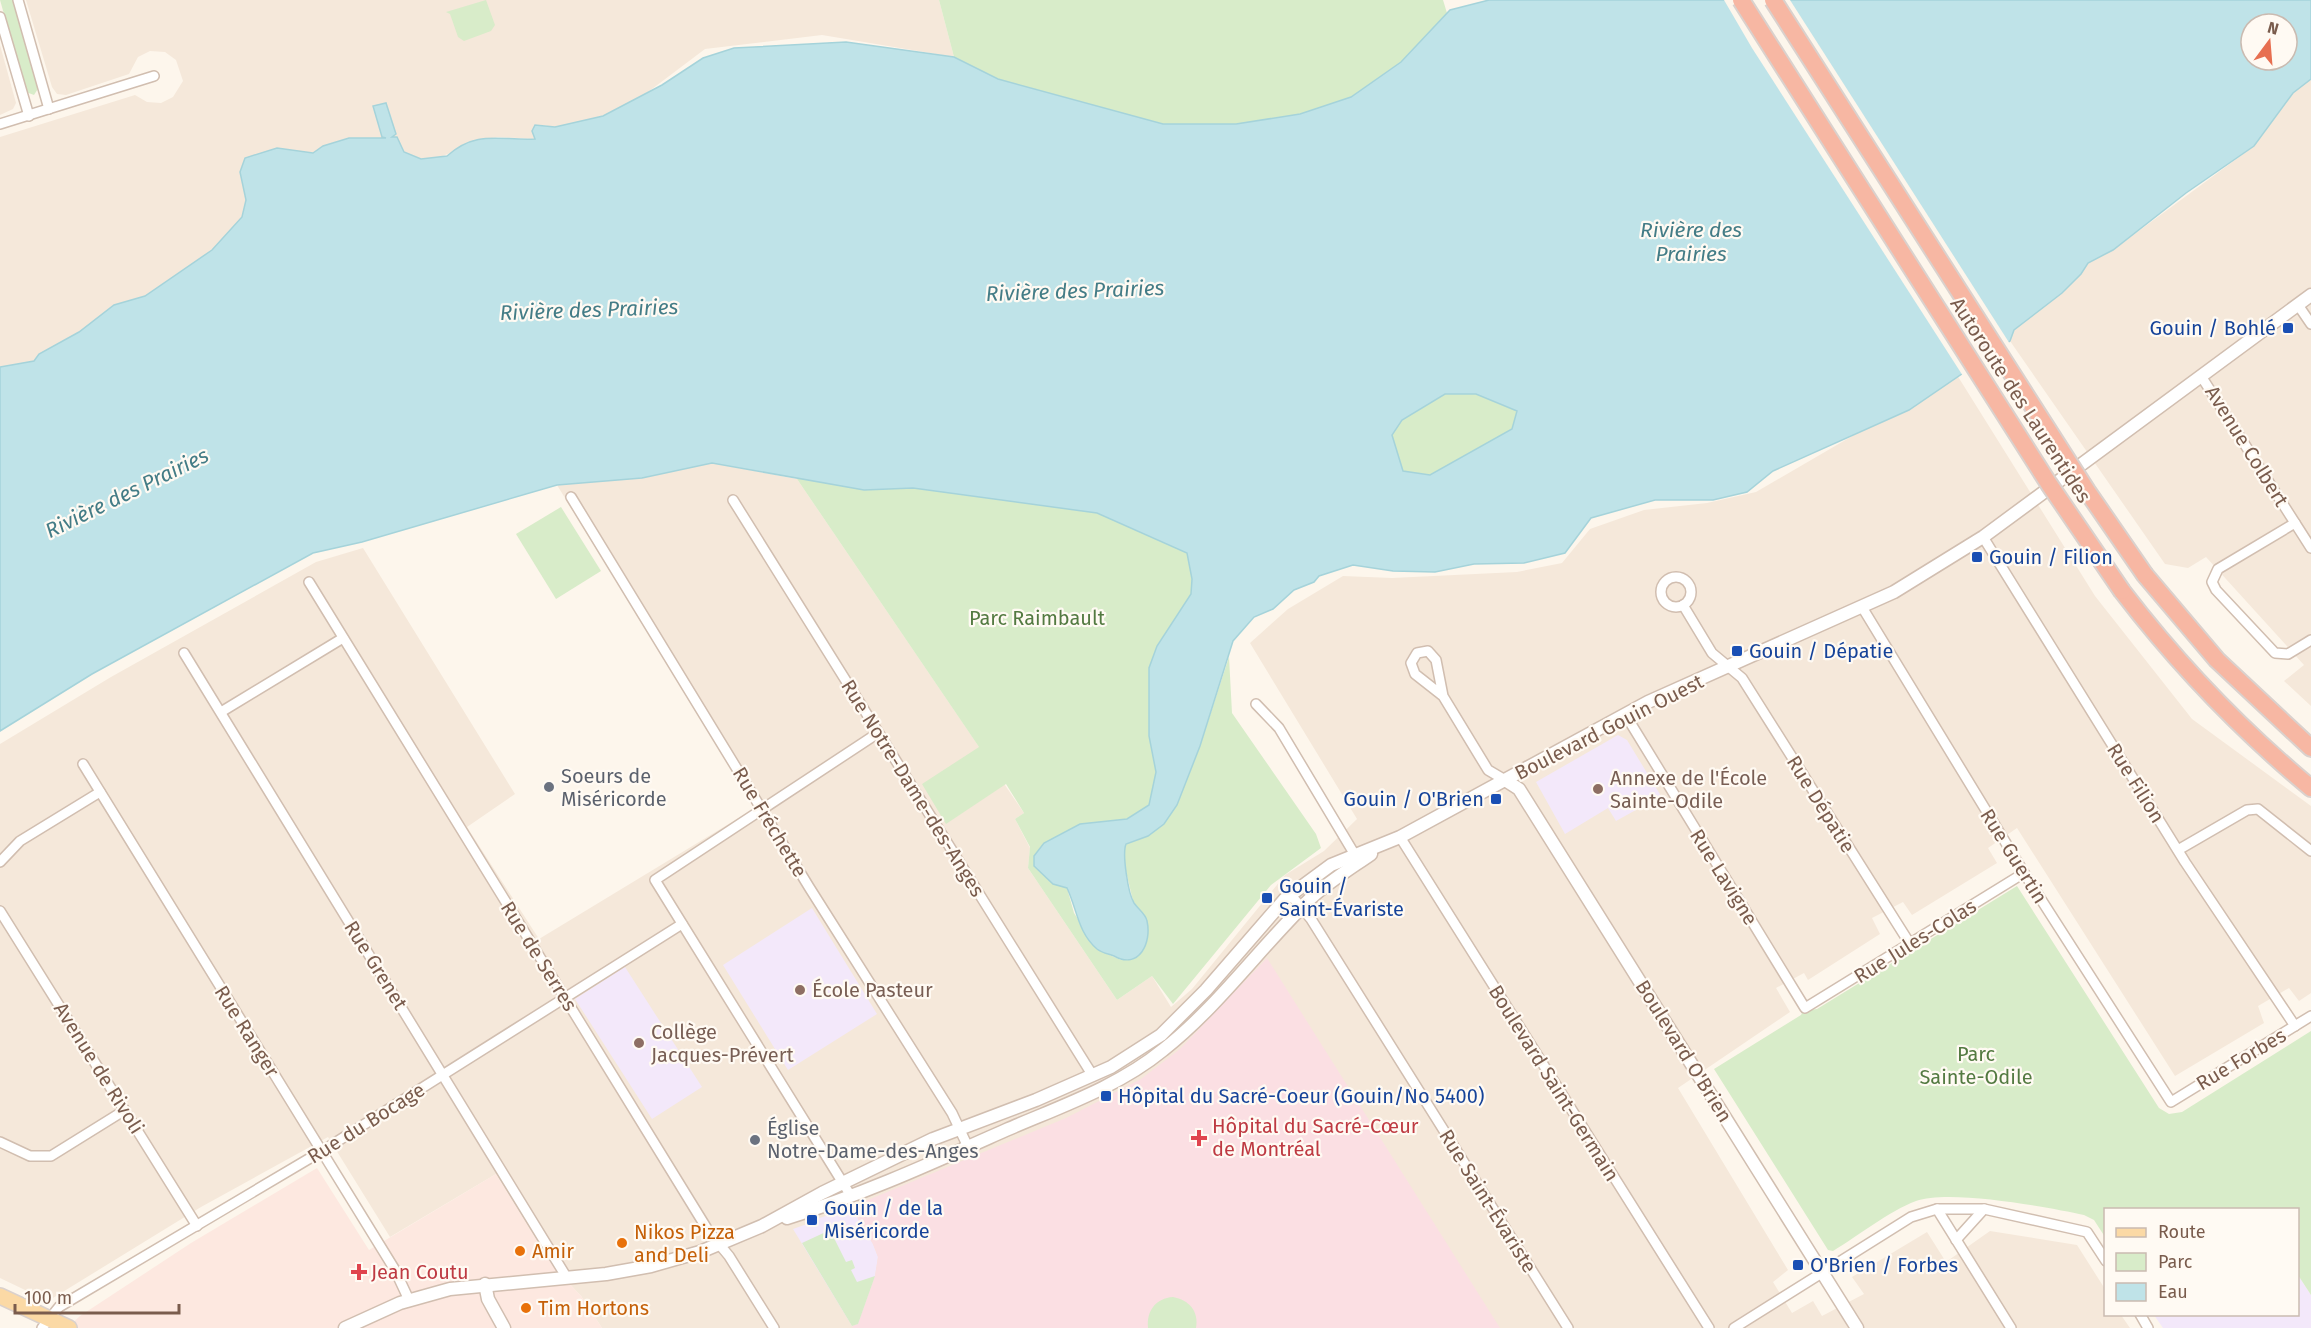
<svg xmlns="http://www.w3.org/2000/svg" width="2311" height="1328" font-family="'Fira Sans',sans-serif">
<rect width="100%" height="100%" fill="#fdf6ec"/>
<g fill="#f5e8da">
<polygon points="26,0 939,0 954,57 822,35 705,49 644,95 603,116 555,127 542,125 535,134 536,139 498,137 485,139 440,157 421,159 404,152 397,137 392,137 395,134 386,103 374,106 382,137 386,138 349,138 323,146 313,153 277,148 240,172 246,200 242,217 212,250 145,296 114,305 79,332 39,354 34,361 0,367 0,137 135,95 147,102 161,103 173,97 183,81 176,60 165,52 150,51 138,57 129,74 66,95 57,94 52,87"/>
<polygon points="0,45 16,103 13,109 0,115"/>
<polygon points="2311,79 2311,706 2284,681 2304,665 2206,557 2188,568 2165,564 2010,341 2014,330 2062,293 2081,274 2088,263 2113,250 2254,146 2293,93"/>
<polygon points="1957,375 2095,596 2192,719 2311,806 2311,993 2299,1001 2289,988 2258,1006 2264,1023 2175,1076 2017,828 1988,848 1997,863 1912,915 1903,902 1872,918 1880,934 1808,980 1804,973 1776,988 1790,1012 1678,1088 1788,1270 1773,1282 1792,1313 1813,1301 1822,1316 1864,1294 1852,1277 1927,1232 1946,1262 1990,1231 2077,1245 2105,1289 2106,1314 2121,1315 2130,1328 602,1328 581,1296 552,1265 496,1174 390,1237 328,1137 201,1207 48,1301 0,1278 0,744 111,677 316,562 363,548 515,794 467,827 539,939 755,808 557,485 642,478 712,463 797,479 1024,813 1015,819 1030,848 1028,868 1117,1000 1152,976 1171,1007 1192,989 1285,875 1324,851 1357,819 1250,643 1288,609 1343,576 1392,578 1517,572 1562,563 1590,529 1644,510 1707,503 1756,492"/>
</g>
<polygon fill="#fde8e0" points="317,1168 369,1250 496,1174 552,1265 581,1296 602,1328 67,1328 80,1316 191,1243"/>
<g fill="#f3e8fa">
<polygon points="1618,735 1627,740 1661,796 1616,821 1608,808 1565,834 1536,782"/>
<polygon points="812,908 877,1014 788,1070 723,965"/>
<polygon points="625,967 702,1087 652,1119 575,999"/>
<polygon points="851,1207 873,1244 878,1257 875,1276 858,1324 852,1326 793,1229 807,1224 808,1226 814,1223 814,1220"/>
<polygon points="2298,1275 2311,1295 2311,1328 2163,1328 2154,1315 2298,1314"/>
</g>
<polygon fill="#fbdfe3" points="1267,958 1500,1328 853,1328 852,1326 858,1324 875,1276 878,1257 873,1244 851,1207 1066,1118 1103,1099 1105,1103 1110,1100 1108,1096 1141,1079 1180,1049"/>
<g fill="#d8ecc9">
<polygon points="0,0 14,0 39,87 34,95 26,92"/>
<polygon points="486,0 495,25 491,31 464,41 458,37 450,14 446,12"/>
<polygon points="939,0 1443,0 1447,13 1401,62 1351,97 1300,114 1236,124 1163,124 998,79 954,57"/>
<polygon points="1445,394 1476,394 1517,411 1512,429 1430,475 1403,471 1392,435 1402,420"/>
<polygon points="861,477 1099,504 1187,553 1192,579 1191,594 1149,668 1149,736 1156,772 1149,805 1127,819 1080,824 1053,884 1067,888 1074,913 1098,950 1121,960 1147,919 1133,901 1122,854 1126,844 1148,836 1177,805 1200,746 1229,657 1232,713 1316,834 1321,848 1271,885 1173,1004 1152,976 1117,1000 1028,868 1030,847 1015,819 1024,813 1006,784 946,824 922,784 979,747 797,479"/>
<polygon points="561,507 601,571 556,599 516,534"/>
<path d="M 2017,886 L 2159,1108 L 2169,1114 L 2182,1112 L 2311,1031 L 2311,1295 L 2298,1275 L 2298,1210 L 2106,1210 L 2105,1237 L 2094,1220 L 2084,1215 C 2046,1207 1950,1189 1916,1201 C 1889,1211 1858,1236 1833,1251 L 1828,1250 L 1714,1069 L 1801,1015 L 1803,1011 L 1817,1009 Z"/>
<polygon points="830,1230 846,1262 852,1260 855,1268 851,1270 857,1282 875,1276 858,1324 852,1326 802,1243"/>
<path d="M 1173,1297 C 1189,1300 1199,1311 1196,1328 L 1148,1328 C 1146,1311 1156,1298 1173,1297 Z"/>
</g>
<path fill="#bfe3e8" stroke="#a5d3da" stroke-width="1.5" fill-rule="evenodd" d="M 1489,0 L 2311,0 L 2311,79 L 2293,93 L 2254,146 L 2186,193 L 2113,250 L 2088,263 L 2081,274 L 2062,293 L 2014,330 L 2010,341 L 1909,410 L 1773,471 L 1747,492 L 1713,500 L 1655,500 L 1591,518 L 1565,553 L 1524,563 L 1474,564 L 1435,572 L 1393,571 L 1353,565 L 1319,576 L 1314,582 L 1294,590 L 1273,609 L 1254,617 L 1233,641 L 1200,746 L 1177,805 L 1164,824 L 1148,836 L 1126,844 C 1122,854 1128,893 1134,903 C 1138,909 1146,914 1147,921 C 1152,943 1139,970 1114,956 C 1109,954 1102,953 1097,949 C 1078,933 1077,909 1067,888 L 1053,884 L 1034,866 L 1034,856 L 1044,843 L 1080,824 L 1127,819 L 1149,805 L 1156,772 L 1149,736 L 1149,668 L 1157,646 L 1191,594 L 1192,579 L 1187,553 L 1097,513 L 913,488 L 864,490 L 712,463 L 642,478 L 557,485 L 362,542 L 313,553 L 92,674 L 0,731 L 0,367 L 34,361 L 39,354 L 79,332 L 114,305 L 145,296 L 212,250 L 242,217 L 246,200 L 240,172 L 245,158 L 277,148 L 313,153 L 323,146 L 349,138 L 386,138 L 382,137 L 373,106 L 386,103 L 396,134 L 392,137 L 397,137 L 404,152 L 421,159 L 447,156 C 477,129 501,141 535,139 L 532,131 L 535,125 L 555,127 L 603,116 L 662,85 L 703,58 L 734,48 L 846,42 L 954,57 L 998,79 L 1163,124 L 1236,124 L 1300,114 L 1351,97 L 1401,62 L 1450,10 ZM 2251,24 L 2287,24 L 2287,60 L 2251,60 ZM 1445,394 L 1476,394 L 1517,411 L 1512,429 L 1430,475 L 1403,471 L 1392,435 L 1402,420 Z"/>
<polygon fill="#fdf6ec" points="1724,0 1790,0 2010,344 1963,376 1752,48"/>
<g fill="none" stroke-linecap="round" stroke-linejoin="round">
<defs>
<g id="minor">
<polyline points="18,0 49,109"/>
<polyline points="0,17 29,116"/>
<polyline points="0,124 154,76"/>
<polyline points="2298,305 2311,324"/>
<polyline points="2201,376 2311,548"/>
<polyline points="571,497 809,887 952,1113 968,1147"/>
<polyline points="733,500 1093,1076"/>
<polyline points="2295,523 2218,569 2212,582 2216,590 2275,653 2288,654 2311,640"/>
<polyline points="1983,537 2185,862 2295,1026"/>
<circle cx="1676" cy="592" r="15"/>
<polyline points="309,582 709,1232 729,1256 774,1328"/>
<polyline points="1683,605 1712,653 1742,678 1910,944"/>
<polyline points="1862,607 2026,876 2171,1102 2311,1016"/>
<polyline points="184,653 567,1278"/>
<polyline points="1443,696 1436,660 1428,651 1417,653 1411,663 1415,674 1443,696 1488,770 1505,780"/>
<polyline points="1256,704 1279,728 1358,860"/>
<polyline points="221,712 343,638"/>
<polyline points="1625,714 1805,1008 2024,873"/>
<polyline points="83,764 395,1270 409,1300"/>
<polyline points="1400,837 1709,1328"/>
<polyline points="2178,850 2247,810 2258,809 2311,851"/>
<polyline points="0,862 20,841 100,792"/>
<polyline points="1290,894 1311,919 1568,1328"/>
<polyline points="0,911 197,1226"/>
<polyline points="0,1142 30,1156 51,1156 125,1110"/>
<polyline points="851,1196 655,880 878,733"/>
<polyline points="1937,1209 2011,1328"/>
<polyline points="1956,1240 1984,1209"/>
<polyline points="2140,1314 2148,1328"/>
<polyline points="42,1328 59,1307 322,1151 682,924"/>
<polyline points="1734,1328 1911,1217 1937,1209 1984,1209 2087,1232 2106,1261"/>
</g>
<g id="tertiary">
<polyline points="1505,780 1519,789 1857,1328"/>
<path d="M 787,1218 C 862,1195 934,1162 1006,1130 C 1059,1107 1118,1087 1163,1050 C 1219,1006 1261,946 1312,897 C 1330,881 1351,868 1371,854"/>
<polyline points="485,1284 488,1299 504,1328"/>
<polyline points="345,1328 400,1303 450,1289 606,1274 651,1266 700,1252 762,1226 822,1193 933,1139 1036,1100 1111,1067 1161,1035 1206,990 1285,899 1331,865 1400,837 1648,702 1894,592 1983,537 2311,295"/>
</g>
<polyline id="primary" points="0,1296 69,1328"/>
<g id="motorway">
<polyline points="2145,575 2217,660 2311,748"/>
<path d="M 2122,591 C 2177,663 2241,730 2311,788"/>
</g>
</defs>
<use href="#minor" stroke="#d1beb0" stroke-width="12"/>
<use href="#tertiary" stroke="#d1beb0" stroke-width="15"/>
<use href="#primary" stroke="#dad1cd" stroke-width="18"/>
<use href="#motorway" stroke="#dad1cd" stroke-width="20"/>
<use href="#minor" stroke="#fff" stroke-width="9"/>
<use href="#tertiary" stroke="#fff" stroke-width="12"/>
<use href="#primary" stroke="#fbd9a5" stroke-width="15"/>
<use href="#motorway" stroke="#f7b7a3" stroke-width="16"/>
<defs>
<g id="motorway-bridge">
<polyline points="1741,0 2049,484 2122,591"/>
<polyline points="1773,0 2087,491 2145,575"/>
</g>
</defs>
<use href="#motorway-bridge" stroke="#dad1cd" stroke-width="20" stroke-linecap="butt"/>
<use href="#motorway-bridge" stroke="#f7b7a3" stroke-width="16"/>
</g>
<g fill="#1a4fb4" stroke="#fffaf3" stroke-width="2">
<rect x="2282" y="322" width="12" height="12" rx="3"/>
<rect x="1971" y="551" width="12" height="12" rx="3"/>
<rect x="1731" y="645" width="12" height="12" rx="3"/>
<rect x="1490" y="793" width="12" height="12" rx="3"/>
<rect x="1261" y="892" width="12" height="12" rx="3"/>
<rect x="1100" y="1090" width="12" height="12" rx="3"/>
<rect x="806" y="1214" width="12" height="12" rx="3"/>
<rect x="1792" y="1259" width="12" height="12" rx="3"/>
</g>
<g fill="#6b7280" stroke="#fffaf3" stroke-width="2">
<circle cx="549" cy="787" r="6"/>
<circle cx="755" cy="1140" r="6"/>
</g>
<g fill="#8d6e63" stroke="#fffaf3" stroke-width="2">
<circle cx="1598" cy="789" r="6"/>
<circle cx="800" cy="990" r="6"/>
<circle cx="639" cy="1043" r="6"/>
</g>
<g fill="#e0444e" stroke="#fffaf3" stroke-width="2">
<path d="M1196 1129h6v6h6v6h-6v6h-6v-6h-6v-6h6z"/>
<path d="M356 1263h6v6h6v6h-6v6h-6v-6h-6v-6h6z"/>
</g>
<g fill="#e8710a" stroke="#fffaf3" stroke-width="2">
<circle cx="622" cy="1243" r="6"/>
<circle cx="520" cy="1251" r="6"/>
<circle cx="526" cy="1308" r="6"/>
</g>
<g text-anchor="middle" dominant-baseline="central" stroke-width="4.5" stroke-linejoin="round" paint-order="stroke">
<g font-size="20" fill="#164399" stroke="#fffaf3" text-anchor="start">
<text x="2276" y="328" text-anchor="end">Gouin / Bohlé</text>
<text x="1989" y="557">Gouin / Filion</text>
<text x="1749" y="651">Gouin / Dépatie</text>
<text x="1484" y="799" text-anchor="end">Gouin / O'Brien</text>
<text x="1279" y="886">Gouin /<tspan x="1279" dy="23">Saint-Évariste</tspan></text>
<text x="1118" y="1096">Hôpital du Sacré-Coeur (Gouin/No 5400)</text>
<text x="824" y="1208">Gouin / de la<tspan x="824" dy="23">Miséricorde</tspan></text>
<text x="1810" y="1265">O'Brien / Forbes</text>
</g>
<g font-size="20" fill="#7a5c4d" stroke="#fffaf3">
<text transform="translate(2021 400) rotate(57)">Autoroute des Laurentides</text>
<text transform="translate(2247 446) rotate(58)">Avenue Colbert</text>
<text transform="translate(1609 727) rotate(-27)">Boulevard Gouin Ouest</text>
<text transform="translate(2136 783) rotate(58)">Rue Filion</text>
<text transform="translate(913 788) rotate(58)">Rue Notre-Dame-des-Anges</text>
<text transform="translate(1821 804) rotate(58)">Rue Dépatie</text>
<text transform="translate(770 822) rotate(59)">Rue Fréchette</text>
<text transform="translate(2014 856) rotate(58)">Rue Guertin</text>
<text transform="translate(1724 877) rotate(58)">Rue Lavigne</text>
<text transform="translate(1915 941) rotate(-32)">Rue Jules-Colas</text>
<text transform="translate(539 956) rotate(58)">Rue de Serres</text>
<text transform="translate(376 965) rotate(58)">Rue Grenet</text>
<text transform="translate(247 1031) rotate(58)">Rue Ranger</text>
<text transform="translate(1684 1051) rotate(58)">Boulevard O'Brien</text>
<text transform="translate(2241 1059) rotate(-31)">Rue Forbes</text>
<text transform="translate(99 1068) rotate(58)">Avenue de Rivoli</text>
<text transform="translate(1554 1083) rotate(58)">Boulevard Saint-Germain</text>
<text transform="translate(366 1123) rotate(-32)">Rue du Bocage</text>
<text transform="translate(1488 1201) rotate(58)">Rue Saint-Évariste</text>
</g>
<g font-size="20" fill="#537a41" stroke="#fffaf3">
<text x="1037" y="618">Parc Raimbault</text>
<text x="1976" y="1054">Parc<tspan x="1976" dy="23">Sainte-Odile</tspan></text>
</g>
<g font-size="20" fill="#5b616d" stroke="#fffaf3" text-anchor="start">
<text x="561" y="776">Soeurs de<tspan x="561" dy="23">Miséricorde</tspan></text>
<text x="767" y="1128">Église<tspan x="767" dy="23">Notre-Dame-des-Anges</tspan></text>
</g>
<g font-size="20" fill="#785e54" stroke="#fffaf3" text-anchor="start">
<text x="1610" y="778">Annexe de l'École<tspan x="1610" dy="23">Sainte-Odile</tspan></text>
<text x="812" y="990">École Pasteur</text>
<text x="651" y="1032">Collège<tspan x="651" dy="23">Jacques-Prévert</tspan></text>
</g>
<g font-size="20" fill="#be3a42" stroke="#fffaf3" text-anchor="start">
<text x="1212" y="1126">Hôpital du Sacré-Cœur<tspan x="1212" dy="23">de Montréal</tspan></text>
<text x="371" y="1272">Jean Coutu</text>
</g>
<g font-size="20" fill="#c56008" stroke="#fffaf3" text-anchor="start">
<text x="634" y="1232">Nikos Pizza<tspan x="634" dy="23">and Deli</tspan></text>
<text x="532" y="1251">Amir</text>
<text x="538" y="1308">Tim Hortons</text>
</g>
<g font-size="21" font-style="italic" fill="#437c86" stroke="#fffaf3">
<text x="1691" y="230">Rivière des<tspan x="1691" dy="24">Prairies</tspan></text>
<text transform="translate(1075 291) rotate(-2)">Rivière des Prairies</text>
<text transform="translate(589 310) rotate(-2)">Rivière des Prairies</text>
<text transform="translate(127 493) rotate(-26)">Rivière des Prairies</text>
</g>
</g>
<rect x="2104" y="1208" width="195" height="108" fill="#fffaf3" stroke="#cabbb1" stroke-width="1.5"/>
<rect x="2116" y="1228" width="30" height="9" fill="#fbd9a5" stroke="#cabbb1" stroke-width="1.5"/>
<text x="2158" y="1238" font-size="18" fill="#7a5c4d">Route</text>
<rect x="2116" y="1253" width="30" height="18" fill="#d8ecc9" stroke="#cabbb1" stroke-width="1.5"/>
<text x="2158" y="1268" font-size="18" fill="#7a5c4d">Parc</text>
<rect x="2116" y="1283" width="30" height="18" fill="#bfe3e8" stroke="#cabbb1" stroke-width="1.5"/>
<text x="2158" y="1298" font-size="18" fill="#7a5c4d">Eau</text>
<g transform="translate(2269 42) rotate(16)"><circle r="28" fill="#fffaf3" stroke="#cabbb1" stroke-width="1.5"/>
<path d="M0-4.5L10 22L0 15L-10 22Z" fill="#e76f51"/>
<text y="-9" font-size="16" font-weight="bold" text-anchor="middle" fill="#7a5c4d">N</text>
</g>
<path d="M15 1304v9h164v-9" fill="none" stroke="#7a5c4d" stroke-width="3"/>
<text x="24" y="1304" font-size="18" fill="#7a5c4d" stroke="#fffaf3" stroke-width="4.5" paint-order="stroke">100 m</text>
</svg>
